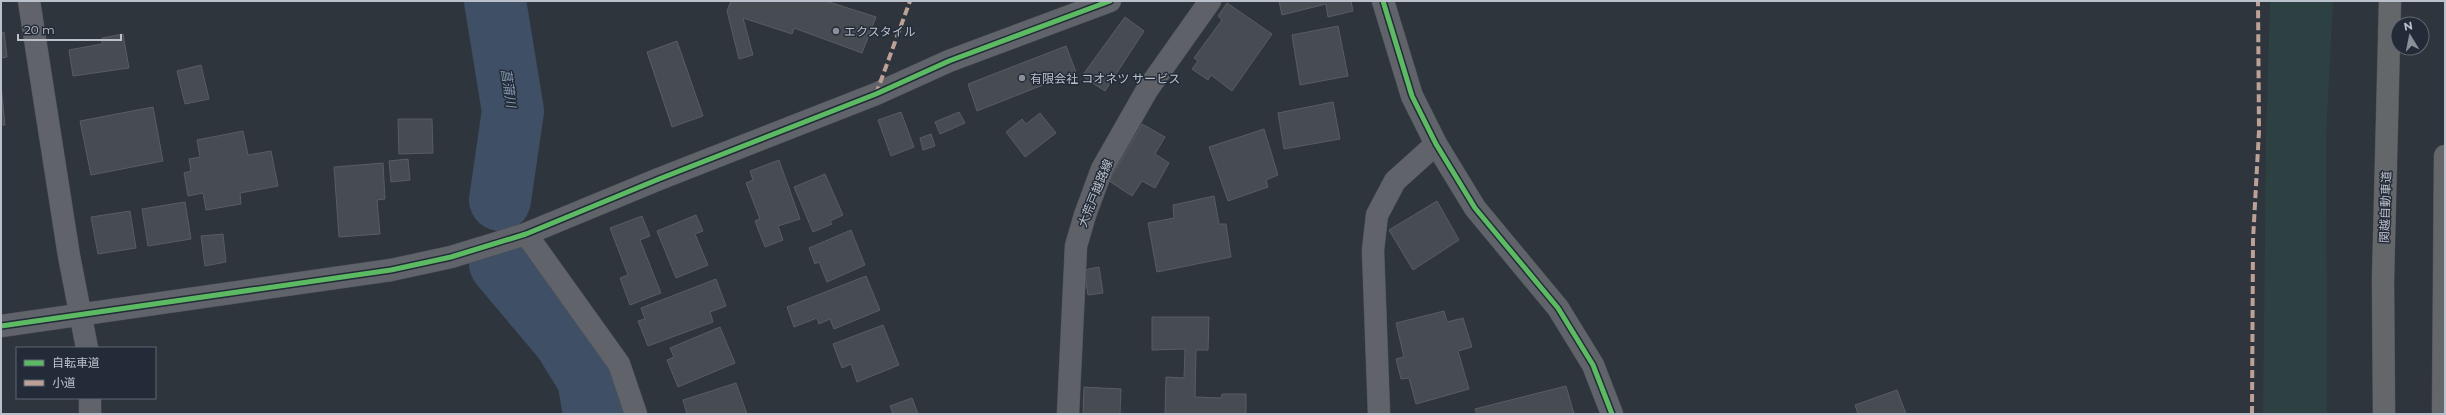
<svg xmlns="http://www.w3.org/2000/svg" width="2446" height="415" font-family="Montserrat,'Noto Sans JP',sans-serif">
<rect width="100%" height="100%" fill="#2f353c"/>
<polygon fill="#2d4042" points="2270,1 2333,1 2326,139 2327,414 2263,414 2266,137"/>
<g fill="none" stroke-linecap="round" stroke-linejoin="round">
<g stroke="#3f4f65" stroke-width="62">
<polyline points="495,1 513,111 500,200"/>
<polyline points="500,264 564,340 588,379 594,414"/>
</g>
</g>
<g fill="#474c52" stroke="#585c63">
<polygon points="731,1 826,1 876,17 862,53 794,28 792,34 743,18 753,55 739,59 727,11"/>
<polygon points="1279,1 1351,1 1353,11 1328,17 1326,4 1282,15"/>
<polygon points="1227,3 1272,34 1232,91 1211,75 1208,80 1192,69 1198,61 1194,58 1222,20 1218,16"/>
<polygon points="1125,17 1144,31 1105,91 1082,76"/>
<polygon points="1338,26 1348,76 1300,85 1292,35"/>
<polygon points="4,32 7,57 1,58 1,33"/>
<polygon points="123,34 129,68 73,76 69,50 102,44 102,38"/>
<polygon points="677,41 703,116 672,127 647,52"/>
<polygon points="1066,46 1076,72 977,111 968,84"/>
<polygon points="201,65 209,99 185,104 177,71"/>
<polygon points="1,85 5,125 1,125"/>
<polygon points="1333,102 1340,139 1284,149 1278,113"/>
<polygon points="153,107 163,161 91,175 80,121"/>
<polygon points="901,112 914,147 891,156 878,120"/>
<polygon points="959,112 965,123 940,134 935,122"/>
<polygon points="1040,113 1056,133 1025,157 1006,132 1022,119 1026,124"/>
<polygon points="398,119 432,119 433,153 399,154"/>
<polygon points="1142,124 1165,137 1155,154 1169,163 1155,188 1142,181 1132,196 1109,181"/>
<polygon points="1264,129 1278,175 1266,180 1268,187 1228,201 1209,147"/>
<polygon points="243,131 248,155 271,151 278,186 240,193 241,204 206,210 203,193 188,196 184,173 191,171 189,159 200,157 197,140"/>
<polygon points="931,134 935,146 923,150 920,138"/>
<polygon points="408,159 410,180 391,182 389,161"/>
<polygon points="779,160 800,219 778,226 783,240 765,247 755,221 760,219 746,183 753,180 750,171"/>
<polygon points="383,163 385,199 377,200 380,234 339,237 334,167"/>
<polygon points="825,174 843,215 830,221 832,224 813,232 794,187"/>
<polygon points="1214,196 1219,224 1226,224 1231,257 1157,272 1148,223 1174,218 1173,205"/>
<polygon points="1437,201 1459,240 1413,270 1389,230"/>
<polygon points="185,202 191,239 148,246 142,209"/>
<polygon points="130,211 136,248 98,254 91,217"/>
<polygon points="696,215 703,231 695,234 708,265 676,278 657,231"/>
<polygon points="642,216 650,236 640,240 661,293 630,305 620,278 628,275 610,228"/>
<polygon points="851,230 865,265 827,282 819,262 815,264 809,248"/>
<polygon points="223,234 226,262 205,266 201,236"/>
<polygon points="1099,267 1103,293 1088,295 1084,270"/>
<polygon points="866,276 880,310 834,329 830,319 819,324 817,318 794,327 787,307"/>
<polygon points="716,279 726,306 710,312 713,322 648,346 638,321 645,319 641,308"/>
<polygon points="1444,311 1447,322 1463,318 1472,347 1458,351 1469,389 1416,404 1409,378 1401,379 1396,359 1404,357 1396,323"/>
<polygon points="1152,317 1209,317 1208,350 1196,350 1195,397 1221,398 1222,394 1246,394 1246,414 1165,414 1166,377 1184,378 1185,349 1152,350"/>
<polygon points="883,325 899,365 857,382 851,364 842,368 833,344"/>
<polygon points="720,327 735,363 678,387 667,360 674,357 670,348"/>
<polygon points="736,383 747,414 687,414 683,400"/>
<polygon points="1566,386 1574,414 1477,414 1475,409"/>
<polygon points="1084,387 1121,389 1120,414 1083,414"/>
<polygon points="1897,390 1906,414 1858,414 1855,405"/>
<polygon points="912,398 918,414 893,414 890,406"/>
</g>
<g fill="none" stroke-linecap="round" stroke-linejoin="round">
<defs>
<g id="minor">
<polyline points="29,1 69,256 87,348"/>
<polyline points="1383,1 1412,96 1436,144 1475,208 1558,308 1593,365 1612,414"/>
<polyline points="526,234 619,364 636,414"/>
<polyline points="1,326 391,270 451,257 526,234 659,179 876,94 949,61 1110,1"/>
<polyline points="90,398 90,414"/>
<polyline points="1379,414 1373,250 1377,215 1395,181 1436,144"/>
</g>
<polyline id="secondary" points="1068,414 1076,246 1085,215 1102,169 1147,90 1210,1"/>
<g id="motorway">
<polyline points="2384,414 2383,280 2390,1"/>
<polyline points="2443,414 2445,156"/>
</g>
</defs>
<use href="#minor" stroke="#4d5157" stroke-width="23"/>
<use href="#secondary" stroke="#4d5157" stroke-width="23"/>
<use href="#motorway" stroke="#4c5157" stroke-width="23"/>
<use href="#minor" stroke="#60636a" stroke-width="22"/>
<use href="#secondary" stroke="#5e6268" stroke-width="22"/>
<use href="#motorway" stroke="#646769" stroke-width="22"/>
<g stroke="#bda197" stroke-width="4" stroke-dasharray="8 4" stroke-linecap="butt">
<polyline points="876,94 910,1"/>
<polyline points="2252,414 2253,240 2259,131 2258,1"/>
</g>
<defs>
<g id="cycleway">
<polyline points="1383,1 1412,96 1436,144 1475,208 1558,308 1593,365 1612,414"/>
<polyline points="1,326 391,270 451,257 526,234 659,179 876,94 949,61 1110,1"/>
</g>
</defs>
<use href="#cycleway" stroke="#222b37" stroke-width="8"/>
<use href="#cycleway" stroke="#5cba63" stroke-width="5"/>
</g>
<g fill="#8a9099" stroke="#222b37" stroke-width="1.5">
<circle cx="836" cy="31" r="4"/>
<circle cx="1022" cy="78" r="4"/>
</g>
<g text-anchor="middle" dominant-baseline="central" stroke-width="3" stroke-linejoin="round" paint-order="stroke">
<g font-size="12" fill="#bbc1cb" stroke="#222b37" text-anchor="start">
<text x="844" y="31">エクスタイル</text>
<text x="1030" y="78">有限会社 コオネツ サービス</text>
</g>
<g font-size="12" fill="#bbc1cb" stroke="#222b37">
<text transform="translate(1095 193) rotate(-68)">大荒戸越路線</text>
<text transform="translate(2385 207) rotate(-88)">関越自動車道</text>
</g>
<g font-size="13" font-style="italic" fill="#8598b0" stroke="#222b37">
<text transform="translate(509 88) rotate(82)">菖蒲川</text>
</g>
</g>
<rect width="2446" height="415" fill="none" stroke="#bbc1cb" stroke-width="4"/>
<rect x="16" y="347" width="140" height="52" fill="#222b37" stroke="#5f6772"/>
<rect x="24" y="360" width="20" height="6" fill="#5cba63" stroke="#5f6772"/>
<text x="52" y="367" font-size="12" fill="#bbc1cb">自転車道</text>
<rect x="24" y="380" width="20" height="6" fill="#bda197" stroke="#5f6772"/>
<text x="52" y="387" font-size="12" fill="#bbc1cb">小道</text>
<g transform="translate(2410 36) rotate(350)"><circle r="19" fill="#222b37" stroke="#5f6772"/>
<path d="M0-3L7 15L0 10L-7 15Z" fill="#8a9099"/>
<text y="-6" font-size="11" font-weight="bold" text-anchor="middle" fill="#bbc1cb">N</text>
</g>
<path d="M18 34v6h103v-6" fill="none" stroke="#bbc1cb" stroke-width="2"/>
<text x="24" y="34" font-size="12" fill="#bbc1cb" stroke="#222b37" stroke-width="3" paint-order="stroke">20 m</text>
</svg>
